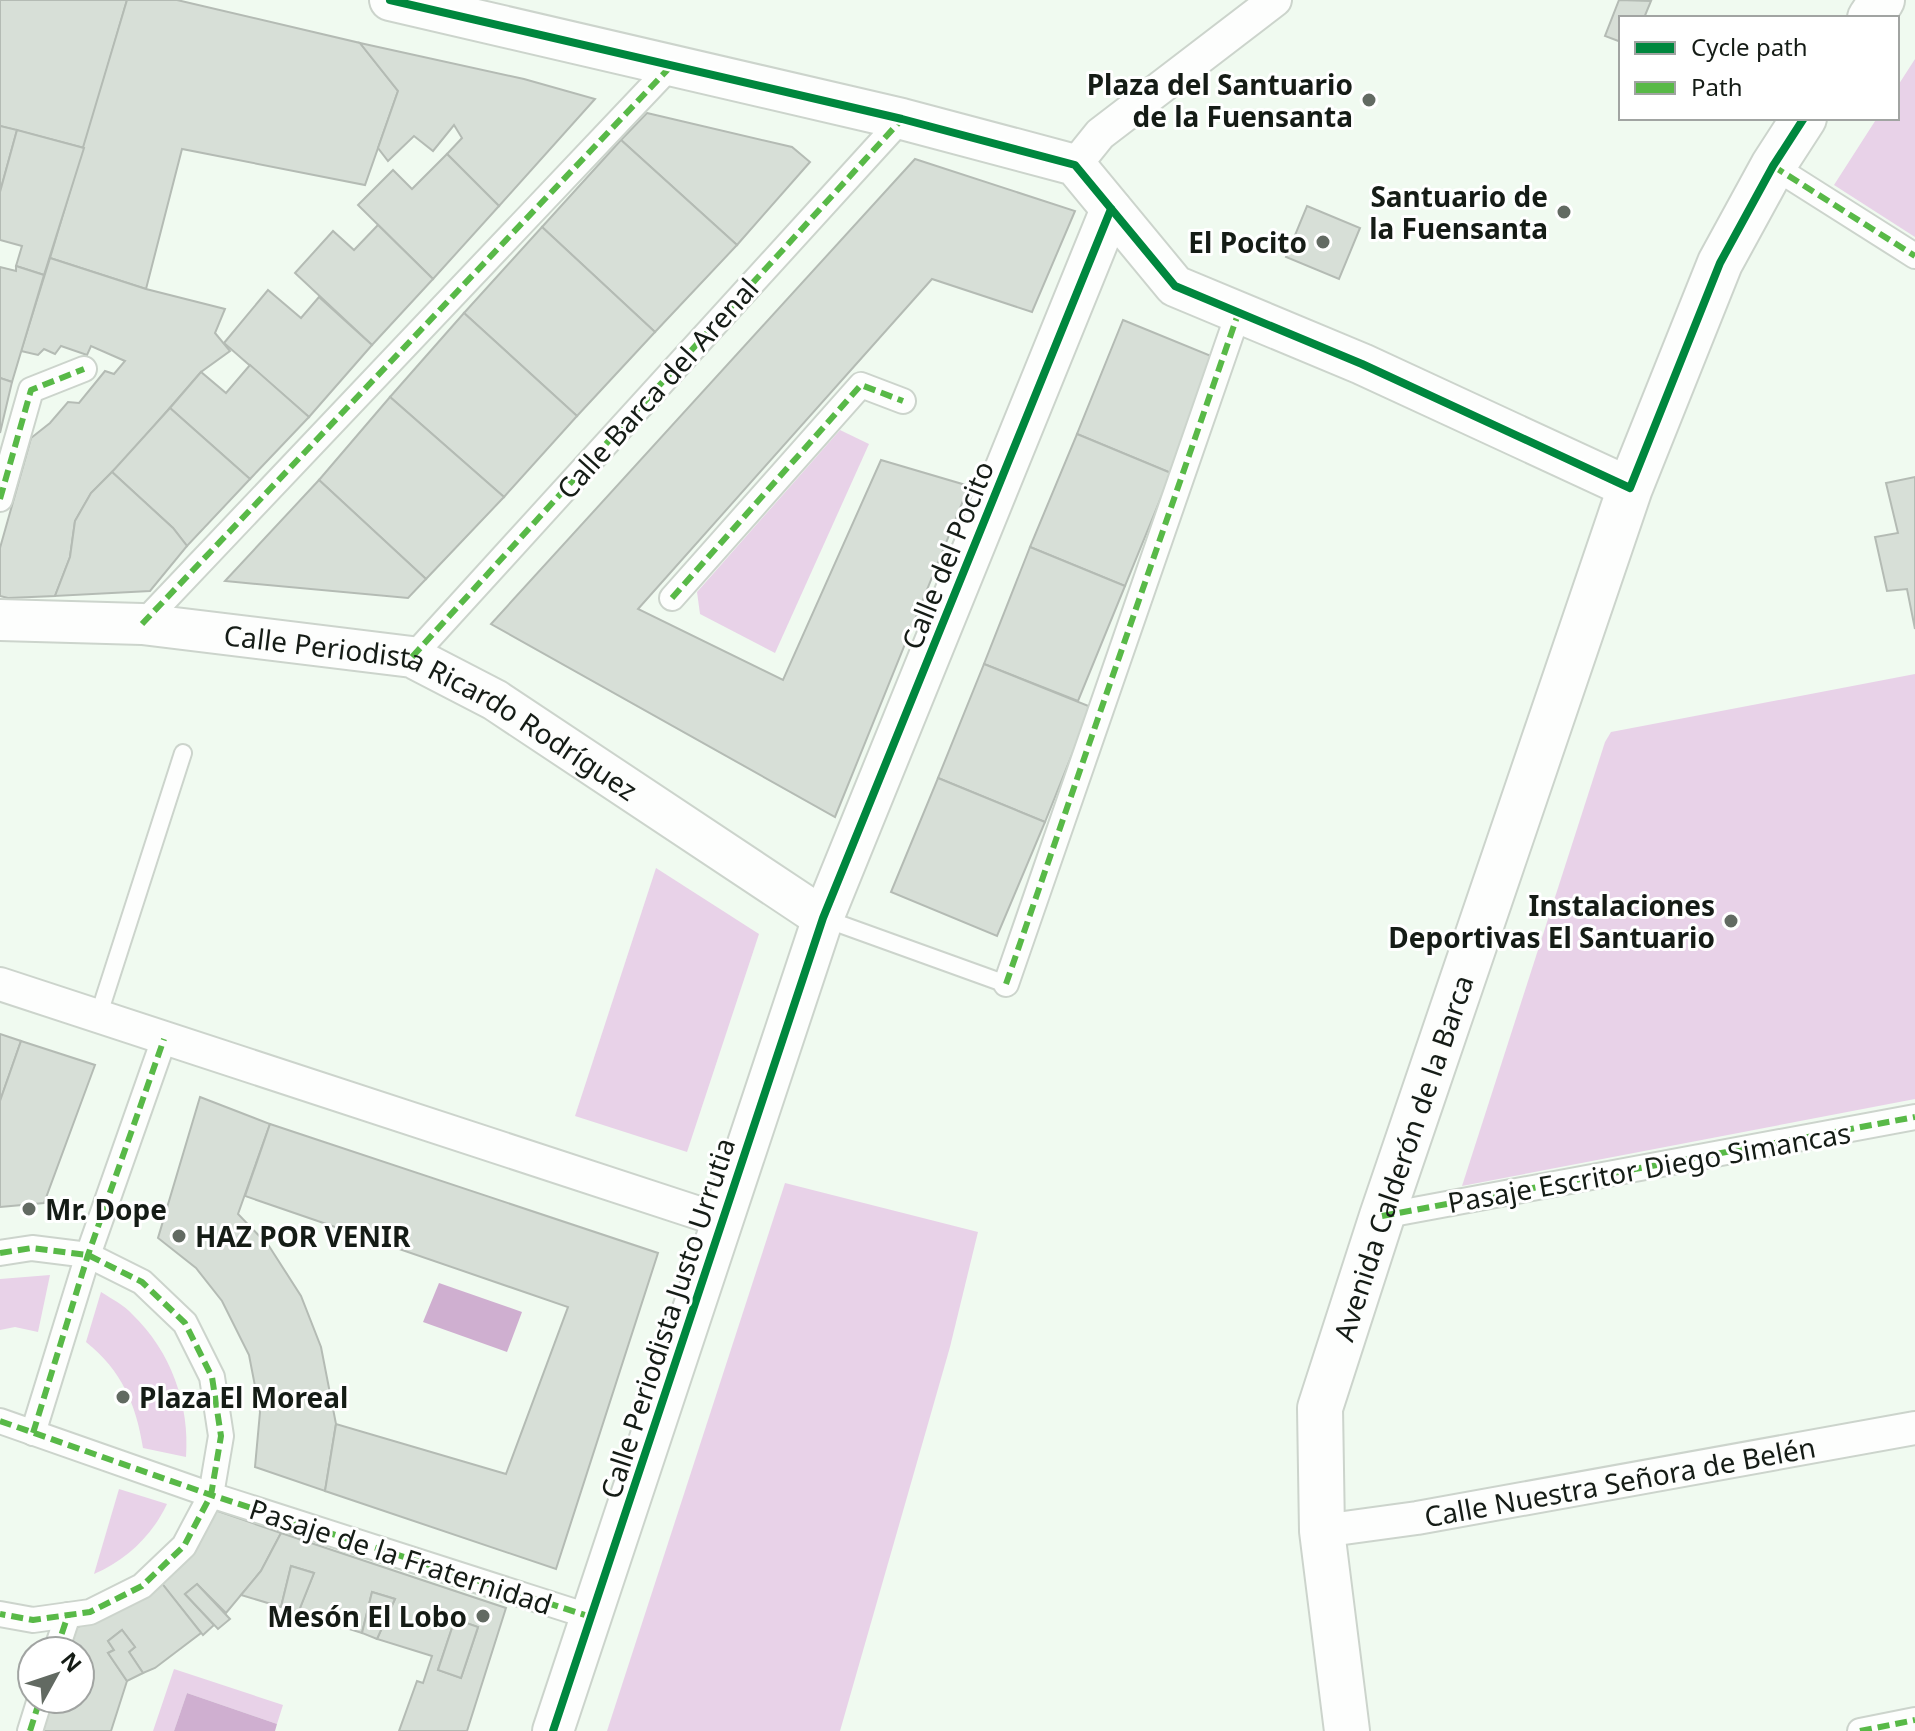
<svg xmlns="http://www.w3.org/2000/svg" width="1915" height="1731" font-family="'Noto Sans',sans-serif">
<rect width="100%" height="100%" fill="#f0faf0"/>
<g fill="#e8d2e8">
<polygon points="1915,59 1915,237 1834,185 1877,118 1897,118 1897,87"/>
<polygon points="840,430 869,444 775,653 700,614 697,592"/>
<polygon points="1915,674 1915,1099 1462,1186 1605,742 1611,732"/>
<polygon points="656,868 759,934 687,1152 575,1116"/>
<polygon points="785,1183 978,1232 950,1347 840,1731 607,1731"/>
<polygon points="50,1275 38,1332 15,1327 0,1330 0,1279"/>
<path d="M 101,1292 C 112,1299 124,1305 132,1314 C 171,1351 190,1405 186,1457 L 143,1448 C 136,1404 122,1371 86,1342 Z"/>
<path d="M 119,1489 L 167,1504 C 152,1536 126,1560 94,1574 Z"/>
<polygon points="174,1669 283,1705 277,1724 187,1693 174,1731 153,1731"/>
</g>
<g fill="#cfafd0">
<polygon points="439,1283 522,1312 507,1352 423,1322"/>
<polygon points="187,1693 277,1724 275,1731 174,1731"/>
</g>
<g fill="#d7dfd7" stroke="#b4bbb4" stroke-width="2" fill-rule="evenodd">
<polygon points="0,0 127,0 84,148 0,126"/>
<polygon points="127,0 177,0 360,43 398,91 365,185 182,149 146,289 50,258"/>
<polygon points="1619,0 1651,1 1644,18 1621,18 1621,42 1605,36"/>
<polygon points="360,43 524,79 595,99 499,206 447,154 462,138 454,125 433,151 414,136 388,161 378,148 398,91"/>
<polygon points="647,113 792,147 810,162 737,245 621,140"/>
<polygon points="0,126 17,130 0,192"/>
<polygon points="17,130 84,148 44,275 16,266 22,246 0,240 0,192"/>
<polygon points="621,140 737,245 655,332 542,227"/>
<polygon points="447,154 499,206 433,279 358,205 393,170 412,189"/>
<polygon points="915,159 1075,211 1032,312 932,279 638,609 783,680 881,460 969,486 835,817 491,624"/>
<polygon points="1307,206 1360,228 1339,279 1286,257"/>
<polygon points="378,225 433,279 372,345 295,273 333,231 354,250"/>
<polygon points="542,227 655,332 577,416 464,313"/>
<polygon points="50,258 146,289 225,309 215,333 230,351 201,372 127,457 91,493 75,521 70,557 55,596 8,598 0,596 0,548 31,438 50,423 68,402 79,403 105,371 114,374 125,361 91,346 87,355 61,346 55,354 44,349 38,355 21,351"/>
<polygon points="16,266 44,275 12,382 0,378 0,267 16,271"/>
<polygon points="268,290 301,318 319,297 372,345 309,417 224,343"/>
<polygon points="464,313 577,416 504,497 390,397"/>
<polygon points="1123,320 1216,358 1171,473 1077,434"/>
<polygon points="250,365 309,417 250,479 170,408 201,372 226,393"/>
<polygon points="0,378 12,382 0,433"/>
<polygon points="390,397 504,497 426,579 319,480"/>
<polygon points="170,408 250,479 187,546 173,528 112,472"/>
<polygon points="1077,434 1171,473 1125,586 1030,547"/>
<polygon points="112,472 173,528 187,546 150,591 55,596 70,557 75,521 91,493"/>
<polygon points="1915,477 1915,629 1907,589 1887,591 1875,537 1898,533 1886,483"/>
<polygon points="319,480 426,579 408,598 225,581"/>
<polygon points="1030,547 1125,586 1078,701 984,664"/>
<polygon points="984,664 1091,707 1045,822 938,778"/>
<polygon points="938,778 1045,822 997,936 891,892"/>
<polygon points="0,1034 21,1041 0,1101"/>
<polygon points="21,1041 95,1065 44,1203 0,1207 0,1101"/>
<polygon points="200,1097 270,1124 238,1214 269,1246 301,1296 321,1347 336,1424 325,1491 255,1467 260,1412 249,1355 222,1301 196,1268 158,1238"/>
<polygon points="270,1124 658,1253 556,1569 325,1491 336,1424 506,1474 568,1307 245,1196"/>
<polygon points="215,1510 281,1533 261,1571 226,1613 197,1584 185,1594 214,1625 203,1635 160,1581 191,1549 209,1525"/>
<path d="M 281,1533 L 506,1608 L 467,1731 L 399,1731 L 417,1681 L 423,1683 L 432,1656 L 377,1639 L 395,1599 L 372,1592 L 362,1633 L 298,1613 L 314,1573 L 291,1566 L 281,1607 L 241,1595 L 261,1571 ZM 455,1619 L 478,1627 L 461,1678 L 438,1670 Z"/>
<polygon points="291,1566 314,1573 298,1613 281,1607"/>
<polygon points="160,1581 201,1633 155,1668 143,1673 129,1652 135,1647 122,1630 108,1641 114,1650 108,1653 127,1681 111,1731 38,1731 48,1699 80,1699 80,1651 64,1651 71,1630 120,1608"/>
<polygon points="197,1584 230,1619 218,1629 185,1594"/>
<polygon points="372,1592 395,1599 377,1639 362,1633"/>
<polygon points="455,1619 478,1627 461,1678 438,1670"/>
<polygon points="122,1630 135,1647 129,1652 143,1673 127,1681 108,1653 114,1650 108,1641"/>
</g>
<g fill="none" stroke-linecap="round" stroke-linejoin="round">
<defs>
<g id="service">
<polyline points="823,918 1006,984"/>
<polyline points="98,1017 183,753"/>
</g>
<g id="pedestrian">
<polyline points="1773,166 1915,256"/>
<polyline points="0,499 31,390 84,369"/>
<polyline points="672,598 861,385 903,401"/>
<polyline points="142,624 672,65"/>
<polyline points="412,657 902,119"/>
<polyline points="1006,984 1238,314"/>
<polyline points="1382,1216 1915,1117"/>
<polyline points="0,1253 32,1248 88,1255 142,1282 185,1323 212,1377 221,1436 211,1495 184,1546 142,1586 90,1612 33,1620 0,1614"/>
<polyline points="0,1421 211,1495 591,1617"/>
<polyline points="33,1433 88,1255 164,1039"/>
<polyline points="56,1651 68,1615"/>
<polyline points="30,1731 40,1699"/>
<polyline points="1860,1731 1915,1720"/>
</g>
<g id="minor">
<polyline points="1075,165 1100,134 1275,0"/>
<polyline points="0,984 723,1221"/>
<path id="s1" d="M 1322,1531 L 1417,1518 L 1915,1428"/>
</g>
<g id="tertiary">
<polyline points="390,0 902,119 1075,165 1175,286 1362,364 1630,488"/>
<path id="s2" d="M 0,620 L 142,624 L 412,657 L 495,700 L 823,918"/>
<polyline points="553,1731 823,918 1111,209"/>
</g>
<g id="secondary">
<polyline points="1870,18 1882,0"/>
<path id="s3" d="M 1347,1731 L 1322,1531 L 1320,1408 L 1382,1216 L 1630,488 L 1720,263 L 1773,166 L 1804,118"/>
</g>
</defs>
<use href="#service" stroke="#ccd4cc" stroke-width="20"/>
<use href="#pedestrian" stroke="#ccd4cc" stroke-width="28"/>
<use href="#minor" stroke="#ccd4cc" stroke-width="36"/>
<use href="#tertiary" stroke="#ccd4cc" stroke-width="44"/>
<use href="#secondary" stroke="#ccd4cc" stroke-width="48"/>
<use href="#service" stroke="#fdfefd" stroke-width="16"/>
<use href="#pedestrian" stroke="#fdfefd" stroke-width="24"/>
<use href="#minor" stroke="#fdfefd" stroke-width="32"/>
<use href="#tertiary" stroke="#fdfefd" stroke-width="40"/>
<use href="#secondary" stroke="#fdfefd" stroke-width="44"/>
<g stroke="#58b947" stroke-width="6" stroke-dasharray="12 6" stroke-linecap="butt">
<polyline points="1773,166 1915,256"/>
<polyline points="0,499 31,390 84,369"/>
<polyline points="672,598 861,385 903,401"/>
<polyline points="142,624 672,65"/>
<polyline points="412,657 902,119"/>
<polyline points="1006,984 1238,314"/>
<polyline points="1382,1216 1915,1117"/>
<polyline points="0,1253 32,1248 88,1255 142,1282 185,1323 212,1377 221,1436 211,1495 184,1546 142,1586 90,1612 33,1620 0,1614"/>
<polyline points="0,1421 211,1495 591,1617"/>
<polyline points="33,1433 88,1255 164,1039"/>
<polyline points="56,1651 68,1615"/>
<polyline points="30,1731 40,1699"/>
<polyline points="1860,1731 1915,1720"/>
</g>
<defs>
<g id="cycleway">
<polyline points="390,0 902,119 1075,165 1175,286 1362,364 1630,488 1720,263 1773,166 1804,118"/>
<polyline points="553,1731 823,918 1111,209"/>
</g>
</defs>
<use href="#cycleway" stroke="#fff" stroke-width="13"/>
<use href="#cycleway" stroke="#00873e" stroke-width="8"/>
</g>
<g fill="#626a62" stroke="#fff" stroke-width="3">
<circle cx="1369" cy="100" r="8"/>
<circle cx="1564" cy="212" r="8"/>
<circle cx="1323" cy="242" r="8"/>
<circle cx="1731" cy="921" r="8"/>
<circle cx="29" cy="1209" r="8"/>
<circle cx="179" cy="1236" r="8"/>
<circle cx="123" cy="1397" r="8"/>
<circle cx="483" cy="1616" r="8"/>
</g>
<g text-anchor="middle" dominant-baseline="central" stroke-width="6" stroke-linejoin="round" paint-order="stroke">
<g font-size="28" font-weight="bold" fill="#151c16" stroke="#fff" text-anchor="end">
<text x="1353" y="84">Plaza del Santuario<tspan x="1353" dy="32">de la Fuensanta</tspan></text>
<text x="1548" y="196">Santuario de<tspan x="1548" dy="32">la Fuensanta</tspan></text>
<text x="1307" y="242">El Pocito</text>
<text x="1715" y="905">Instalaciones<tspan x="1715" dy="32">Deportivas El Santuario</tspan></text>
<text x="45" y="1209" text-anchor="start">Mr. Dope</text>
<text x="195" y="1236" text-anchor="start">HAZ POR VENIR</text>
<text x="139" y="1397" text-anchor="start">Plaza El Moreal</text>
<text x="467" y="1616">Mesón El Lobo</text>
</g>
<g font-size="28" fill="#151c16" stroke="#fff">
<text transform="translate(657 388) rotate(-48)">Calle Barca del Arenal</text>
<text transform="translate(947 555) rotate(-68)">Calle del Pocito</text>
<text stroke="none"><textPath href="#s2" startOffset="450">Calle Periodista Ricardo Rodríguez</textPath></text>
<text stroke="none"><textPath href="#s3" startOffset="588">Avenida Calderón de la Barca</textPath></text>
<text transform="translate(1649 1167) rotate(-10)">Pasaje Escritor Diego Simancas</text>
<text transform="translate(667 1318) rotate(-72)">Calle Periodista Justo Urrutia</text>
<text stroke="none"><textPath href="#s1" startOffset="302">Calle Nuestra Señora de Belén</textPath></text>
<text transform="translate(401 1556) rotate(18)">Pasaje de la Fraternidad</text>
</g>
</g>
<rect x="1619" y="16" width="280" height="104" fill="#ffffff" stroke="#a1a4a2" stroke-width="2"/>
<rect x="1635" y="42" width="40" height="12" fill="#00873e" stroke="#a1a4a2" stroke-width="2"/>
<text x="1691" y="56" font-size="24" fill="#151c16">Cycle path</text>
<rect x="1635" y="82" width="40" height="12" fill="#58b947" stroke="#a1a4a2" stroke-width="2"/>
<text x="1691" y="96" font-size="24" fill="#151c16">Path</text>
<g transform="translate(56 1675) rotate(50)"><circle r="38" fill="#ffffff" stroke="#a1a4a2" stroke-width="2"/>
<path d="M0-6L14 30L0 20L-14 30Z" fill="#626a62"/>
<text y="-12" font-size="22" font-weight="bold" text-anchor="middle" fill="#151c16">N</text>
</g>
</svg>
